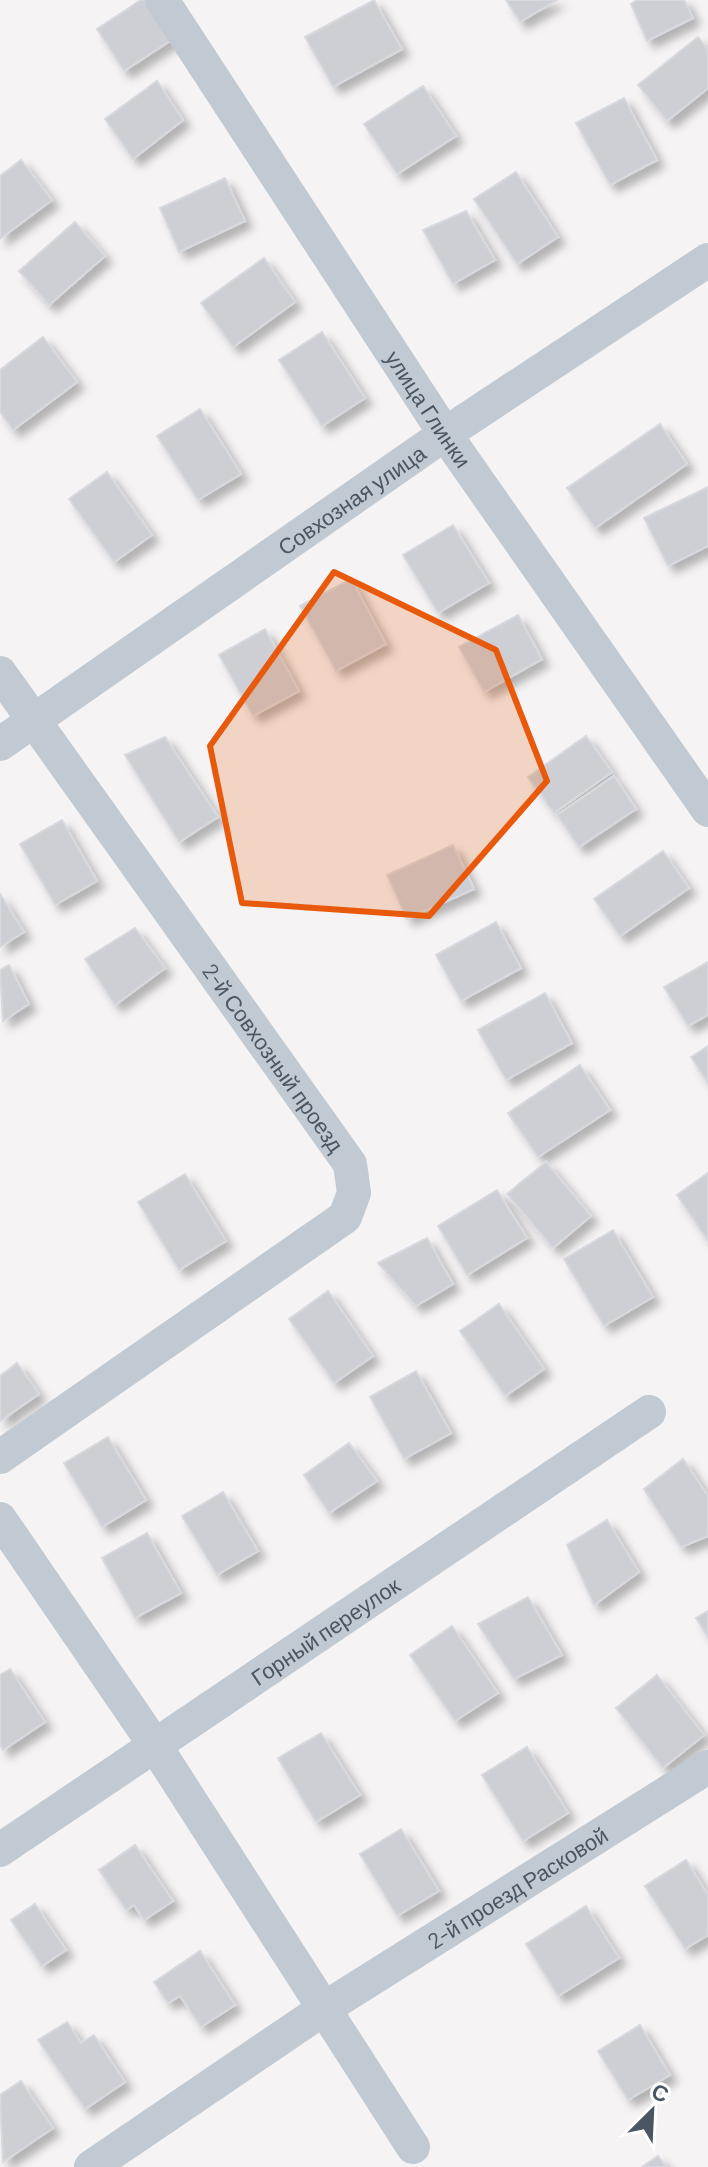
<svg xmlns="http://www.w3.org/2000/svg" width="708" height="2167" font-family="Barlow,sans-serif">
<defs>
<filter id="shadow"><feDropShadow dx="7" dy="7" stdDeviation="4" flood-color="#0004"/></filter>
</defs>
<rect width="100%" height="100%" fill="#f5f3f3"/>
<g fill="#cdcfd5" stroke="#d7d9de" stroke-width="2" filter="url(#shadow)">
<polygon points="141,0 152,0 176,37 124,71 97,29"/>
<polygon points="374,0 402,49 333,87 305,37"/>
<polygon points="506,0 557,0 520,22"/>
<polygon points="637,0 684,0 693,18 647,41 631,4"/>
<polygon points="698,37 708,50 708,88 667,121 638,85"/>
<polygon points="157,81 183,120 133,159 105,119"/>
<polygon points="423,86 456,136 397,174 364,124"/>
<polygon points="624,98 657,160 610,185 576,123"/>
<polygon points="21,160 52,200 0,239 0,176"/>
<polygon points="516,172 558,237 517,264 474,199"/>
<polygon points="225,178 245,221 179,252 160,208"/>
<polygon points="466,211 495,260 453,284 423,230"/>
<polygon points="75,222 105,256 49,305 19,271"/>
<polygon points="264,258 295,302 233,347 201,303"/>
<polygon points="322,332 365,398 322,426 279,360"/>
<polygon points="43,337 77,382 13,430 0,412 0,370"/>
<polygon points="200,409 241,474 198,500 157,436"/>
<polygon points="660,424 687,464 595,528 567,488"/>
<polygon points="107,472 152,535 114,562 69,499"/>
<polygon points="708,487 708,546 668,566 644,518"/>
<polygon points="453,525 489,583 438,613 403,555"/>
<polygon points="351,579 386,644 336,671 300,606"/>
<polygon points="518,615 542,659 484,692 459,647"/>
<polygon points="265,629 299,691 253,716 219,655"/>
<polygon points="586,736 612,772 554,813 528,777"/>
<polygon points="165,737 218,817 179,842 125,755"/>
<polygon points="614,776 636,809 579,847 557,815"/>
<polygon points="62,820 97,881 55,905 20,844"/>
<polygon points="453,845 474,889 407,919 387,875"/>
<polygon points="663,851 689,888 620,936 594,899"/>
<polygon points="0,894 24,932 0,947"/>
<polygon points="496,922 521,968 461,1001 436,955"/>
<polygon points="135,928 165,968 115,1005 85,959"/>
<polygon points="708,962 708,1015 688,1026 664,987"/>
<polygon points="9,965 29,1004 3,1021 0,970"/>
<polygon points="545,993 572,1043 506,1080 478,1030"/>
<polygon points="708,1046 708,1083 691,1057"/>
<polygon points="580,1065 610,1110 538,1157 508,1113"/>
<polygon points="546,1162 591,1216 553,1248 507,1194"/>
<polygon points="708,1173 708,1241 677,1195"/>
<polygon points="185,1174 226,1241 179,1270 138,1202"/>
<polygon points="497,1190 527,1238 467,1275 438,1226"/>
<polygon points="613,1230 653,1297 604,1326 564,1259"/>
<polygon points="427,1238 453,1284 416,1306 378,1263"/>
<polygon points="328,1291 373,1356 334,1383 289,1319"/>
<polygon points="499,1304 544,1369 505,1396 460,1331"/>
<polygon points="17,1363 39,1394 0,1421 0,1376"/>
<polygon points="416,1371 451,1433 404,1459 370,1397"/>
<polygon points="108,1437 146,1500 102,1527 64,1463"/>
<polygon points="349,1443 377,1481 329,1513 304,1475"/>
<polygon points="683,1459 708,1496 708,1536 681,1547 644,1489"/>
<polygon points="223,1492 258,1551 217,1575 182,1516"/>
<polygon points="607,1520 639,1572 594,1605 567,1545"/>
<polygon points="147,1533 181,1593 135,1618 102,1558"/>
<polygon points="528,1597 562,1655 514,1679 478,1624"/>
<polygon points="708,1611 708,1637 696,1618"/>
<polygon points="452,1626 498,1693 455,1721 410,1655"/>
<polygon points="10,1669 45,1722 3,1750 0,1745 0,1675"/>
<polygon points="657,1675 704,1735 663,1768 616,1708"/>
<polygon points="321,1733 360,1795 316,1822 278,1758"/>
<polygon points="527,1747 568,1813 523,1841 482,1775"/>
<polygon points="401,1829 439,1891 397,1916 360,1854"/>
<polygon points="135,1845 173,1901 144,1920 134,1905 126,1910 99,1870"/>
<polygon points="686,1860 708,1895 708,1935 685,1949 645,1886"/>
<polygon points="35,1904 66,1950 42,1966 11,1920"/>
<polygon points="586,1906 619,1958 558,1996 526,1944"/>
<polygon points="200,1951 235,2005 201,2027 180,1996 168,2003 154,1982"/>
<polygon points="67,2022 81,2043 94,2035 125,2082 85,2109 38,2040"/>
<polygon points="640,2025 670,2075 628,2100 598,2051"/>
<polygon points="21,2081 53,2128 3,2162 0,2095"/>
<polygon points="658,2156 666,2167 642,2167"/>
</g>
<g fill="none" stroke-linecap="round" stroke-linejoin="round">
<g stroke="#c1cad2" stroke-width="34">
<path id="s1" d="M 162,0 L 445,434 L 708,810"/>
<path id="s2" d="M 0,673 L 350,1164 L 354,1193 L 345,1217 L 0,1457"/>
<path id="s3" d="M 0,744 L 445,434 L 708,260"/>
<polyline points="0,1519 154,1744 413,2147"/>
<path id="s4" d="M 0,1850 L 649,1412"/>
<path id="s5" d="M 91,2167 L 325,2008 L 708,1767"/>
</g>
</g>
<path fill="#e8590c" fill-opacity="0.2" stroke="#e8590c" stroke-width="6" stroke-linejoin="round" d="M 334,572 L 496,650 L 547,781 L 429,916 L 242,903 L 210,746 Z"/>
<g text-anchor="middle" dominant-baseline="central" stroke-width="6" stroke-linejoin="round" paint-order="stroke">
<g font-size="22" fill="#4a5661" stroke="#fff">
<text stroke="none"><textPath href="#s1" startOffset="488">улица Глинки</textPath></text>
<text stroke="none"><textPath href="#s3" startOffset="428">Совхозная улица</textPath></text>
<text stroke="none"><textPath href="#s2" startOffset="472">2-й Совхозный проезд</textPath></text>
<text stroke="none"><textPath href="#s4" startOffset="392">Горный переулок</textPath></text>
<text stroke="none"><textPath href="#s5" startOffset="510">2-й проезд Расковой</textPath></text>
</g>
</g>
<g transform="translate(652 2111) rotate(24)" stroke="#ffffff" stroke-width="6" paint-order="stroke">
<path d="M0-6L14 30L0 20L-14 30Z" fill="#4a5661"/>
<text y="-12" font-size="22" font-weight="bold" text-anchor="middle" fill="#4a5661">С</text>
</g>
</svg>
